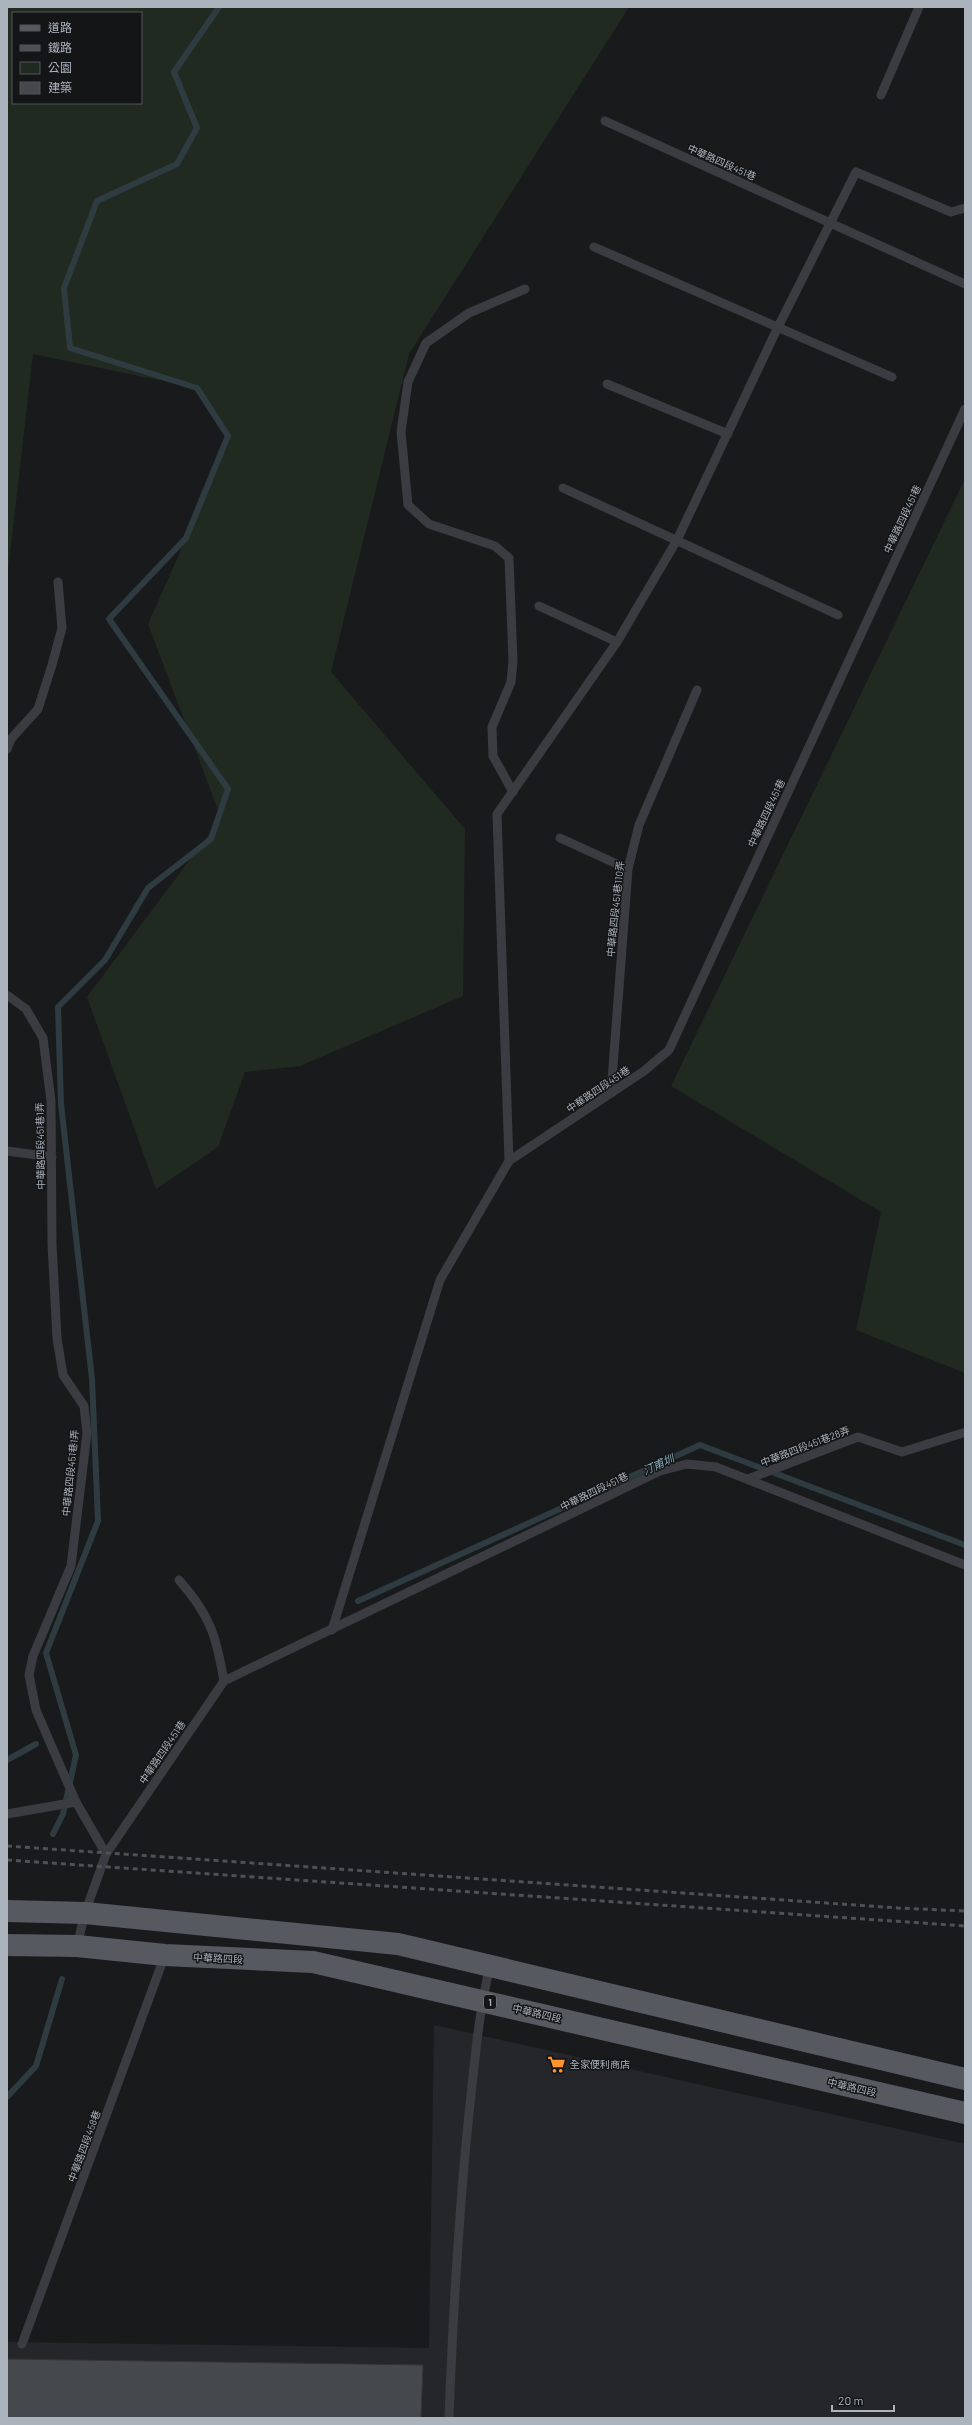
<svg xmlns="http://www.w3.org/2000/svg" width="972" height="2425" font-family="Barlow,'Noto Sans TC',sans-serif">
<rect width="100%" height="100%" fill="#191a1c"/>
<polygon fill="#252629" points="434,2025 965,2144 965,2418 7,2418 7,2342 429,2348"/>
<g fill="#212a21" fill-rule="evenodd">
<path d="M 7,7 L 629,7 L 409,354 L 331,672 L 465,829 L 463,996 L 300,1066 L 245,1072 L 218,1147 L 156,1189 L 87,997 L 221,818 L 148,624 L 230,440 L 197,388 L 33,354 L 7,580 ZM 13,13 L 141,13 L 141,103 L 13,103 Z"/>
<polygon points="965,479 965,1373 856,1330 881,1212 671,1086"/>
</g>
<g fill="none" stroke-linecap="round" stroke-linejoin="round">
<g stroke="#2e3c41" stroke-width="6">
<polyline points="358,1601 700,1445 965,1545"/>
<polyline points="7,1760 36,1744"/>
<polyline points="53,1834 63,1814 76,1755 46,1653 98,1521 92,1379 61,1104 58,1007 105,960 148,888 211,839 228,789 109,619 186,538 228,436 197,388 70,348 64,288 97,201 177,164 197,128 174,72 219,7"/>
<polyline points="7,2097 36,2066 62,1979"/>
</g>
</g>
<polygon fill="#45484c" stroke="#333438" points="7,2359 423,2365 421,2418 7,2418"/>
<g fill="none" stroke-linecap="round" stroke-linejoin="round">
<g stroke="#3a3c41" stroke-width="9">
<polyline points="881,95 919,7"/>
<polyline points="605,121 965,284"/>
<polyline points="594,247 892,377"/>
<polyline points="607,384 728,434"/>
<polyline points="563,488 838,615"/>
<polyline points="539,606 617,642"/>
<polyline points="7,749 11,739 38,709 52,665 62,628 58,582"/>
<polyline points="513,792 493,756 492,727 511,682 513,661 509,558 495,546 429,524 408,505 401,432 408,382 426,343 469,313 525,289"/>
<polyline points="560,838 628,869"/>
<polyline points="7,995 26,1009 43,1038 51,1101 52,1244 57,1338 63,1375 84,1406 87,1433 71,1566 33,1656 29,1675 36,1710 48,1738 76,1802 106,1854"/>
<polyline points="611,1093 628,869 639,825 697,690"/>
<polyline points="7,1151 52,1157"/>
<polyline points="509,1161 644,1071 669,1050 965,409"/>
<polyline points="748,1479 858,1437 902,1452 963,1433"/>
<path d="M 179,1580 C 210,1615 216,1635 224,1681"/>
<polyline points="332,1630 440,1280 509,1161 497,814 617,642 677,540 778,327 856,172 951,212 965,208"/>
<polyline points="7,1814 76,1802"/>
<polyline points="77,1946 85,1913 106,1854 224,1681 660,1471 687,1464 716,1467 965,1565"/>
<polyline points="22,2344 165,1955"/>
<path d="M 449,2418 C 453,2313 459,2208 470,2104 C 475,2058 479,2011 490,1966"/>
</g>
<g stroke="#565a60" stroke-width="22">
<polyline points="7,1911 85,1913 398,1944 965,2079"/>
<polyline points="7,1945 77,1946 165,1955 313,1962 965,2113"/>
</g>
<g stroke="#4d5156" stroke-width="3" stroke-dasharray="5 4" stroke-linecap="butt">
<polyline points="7,1846 898,1908 965,1911"/>
<polyline points="7,1860 965,1926"/>
</g>
</g>
<defs>
<symbol id="supermarket-bare" viewBox="-9 -9 18 18"><path d="M-6-5.5h2.5l.6 2H6L4.5 2H-2.5L-4.4-4H-6ZM-1.5 3.2a1.3 1.3 0 1 0 .1 0ZM3 3.2a1.3 1.3 0 1 0 .1 0Z" fill="#ff942e" stroke="#141517" stroke-width="2.5" paint-order="stroke"/></symbol>
</defs>
<g fill-rule="evenodd">
<use href="#supermarket-bare" x="544" y="2052" width="25" height="25"/>
</g>
<g text-anchor="middle" dominant-baseline="central" stroke-width="3" stroke-linejoin="round" paint-order="stroke">
<rect fill="#141517" stroke="#7e848a" stroke-width="1" x="484" y="1995" width="12" height="14" rx="3"/>
<g font-size="9" font-weight="bold" fill="#abb3bc">
<text x="490" y="2002">1</text>
</g>
<g font-size="10" fill="#abb3bc" stroke="#141517">
<text transform="translate(722 162) rotate(24)">中華路四段451巷</text>
<text transform="translate(902 519) rotate(-65)">中華路四段451巷</text>
<text transform="translate(766 813) rotate(-65)">中華路四段451巷</text>
<text transform="translate(615 909) rotate(-84)">中華路四段451巷110弄</text>
<text transform="translate(598 1089) rotate(-34)">中華路四段451巷</text>
<text transform="translate(40 1146) rotate(-91)">中華路四段451巷1弄</text>
<text transform="translate(805 1446) rotate(-21)">中華路四段451巷28弄</text>
<text transform="translate(70 1473) rotate(-84)">中華路四段451巷1弄</text>
<text transform="translate(594 1491) rotate(-26)">中華路四段451巷</text>
<text transform="translate(162 1752) rotate(-56)">中華路四段451巷</text>
<text transform="translate(218 1958) rotate(3)">中華路四段</text>
<text transform="translate(537 2013) rotate(13)">中華路四段</text>
<text transform="translate(852 2087) rotate(13)">中華路四段</text>
<text transform="translate(84 2146) rotate(-70)">中華路四段458巷</text>
</g>
<g font-size="10" fill="#abb3bc" stroke="#141517" text-anchor="start">
<text x="570" y="2064">全家便利商店</text>
</g>
<g font-size="11" font-style="italic" fill="#80a8b9" stroke="#141517">
<text transform="translate(658 1464) rotate(-25)">汀甫圳</text>
</g>
</g>
<rect width="972" height="2425" fill="none" stroke="#abb3bc" stroke-width="16"/>
<rect x="12" y="12" width="130" height="92" fill="#141517" stroke="#505459"/>
<rect x="20" y="25" width="20" height="6" fill="#565a60" stroke="#505459"/>
<text x="48" y="32" font-size="12" fill="#abb3bc">道路</text>
<rect x="20" y="45" width="20" height="6" fill="#4d5156" stroke="#505459"/>
<text x="48" y="52" font-size="12" fill="#abb3bc">鐵路</text>
<rect x="20" y="62" width="20" height="12" fill="#212a21" stroke="#505459"/>
<text x="48" y="72" font-size="12" fill="#abb3bc">公園</text>
<rect x="20" y="82" width="20" height="12" fill="#45484c" stroke="#505459"/>
<text x="48" y="92" font-size="12" fill="#abb3bc">建築</text>
<path d="M832 2405v6h62v-6" fill="none" stroke="#abb3bc" stroke-width="2"/>
<text x="838" y="2405" font-size="12" fill="#abb3bc" stroke="#141517" stroke-width="3" paint-order="stroke">20 m</text>
</svg>
